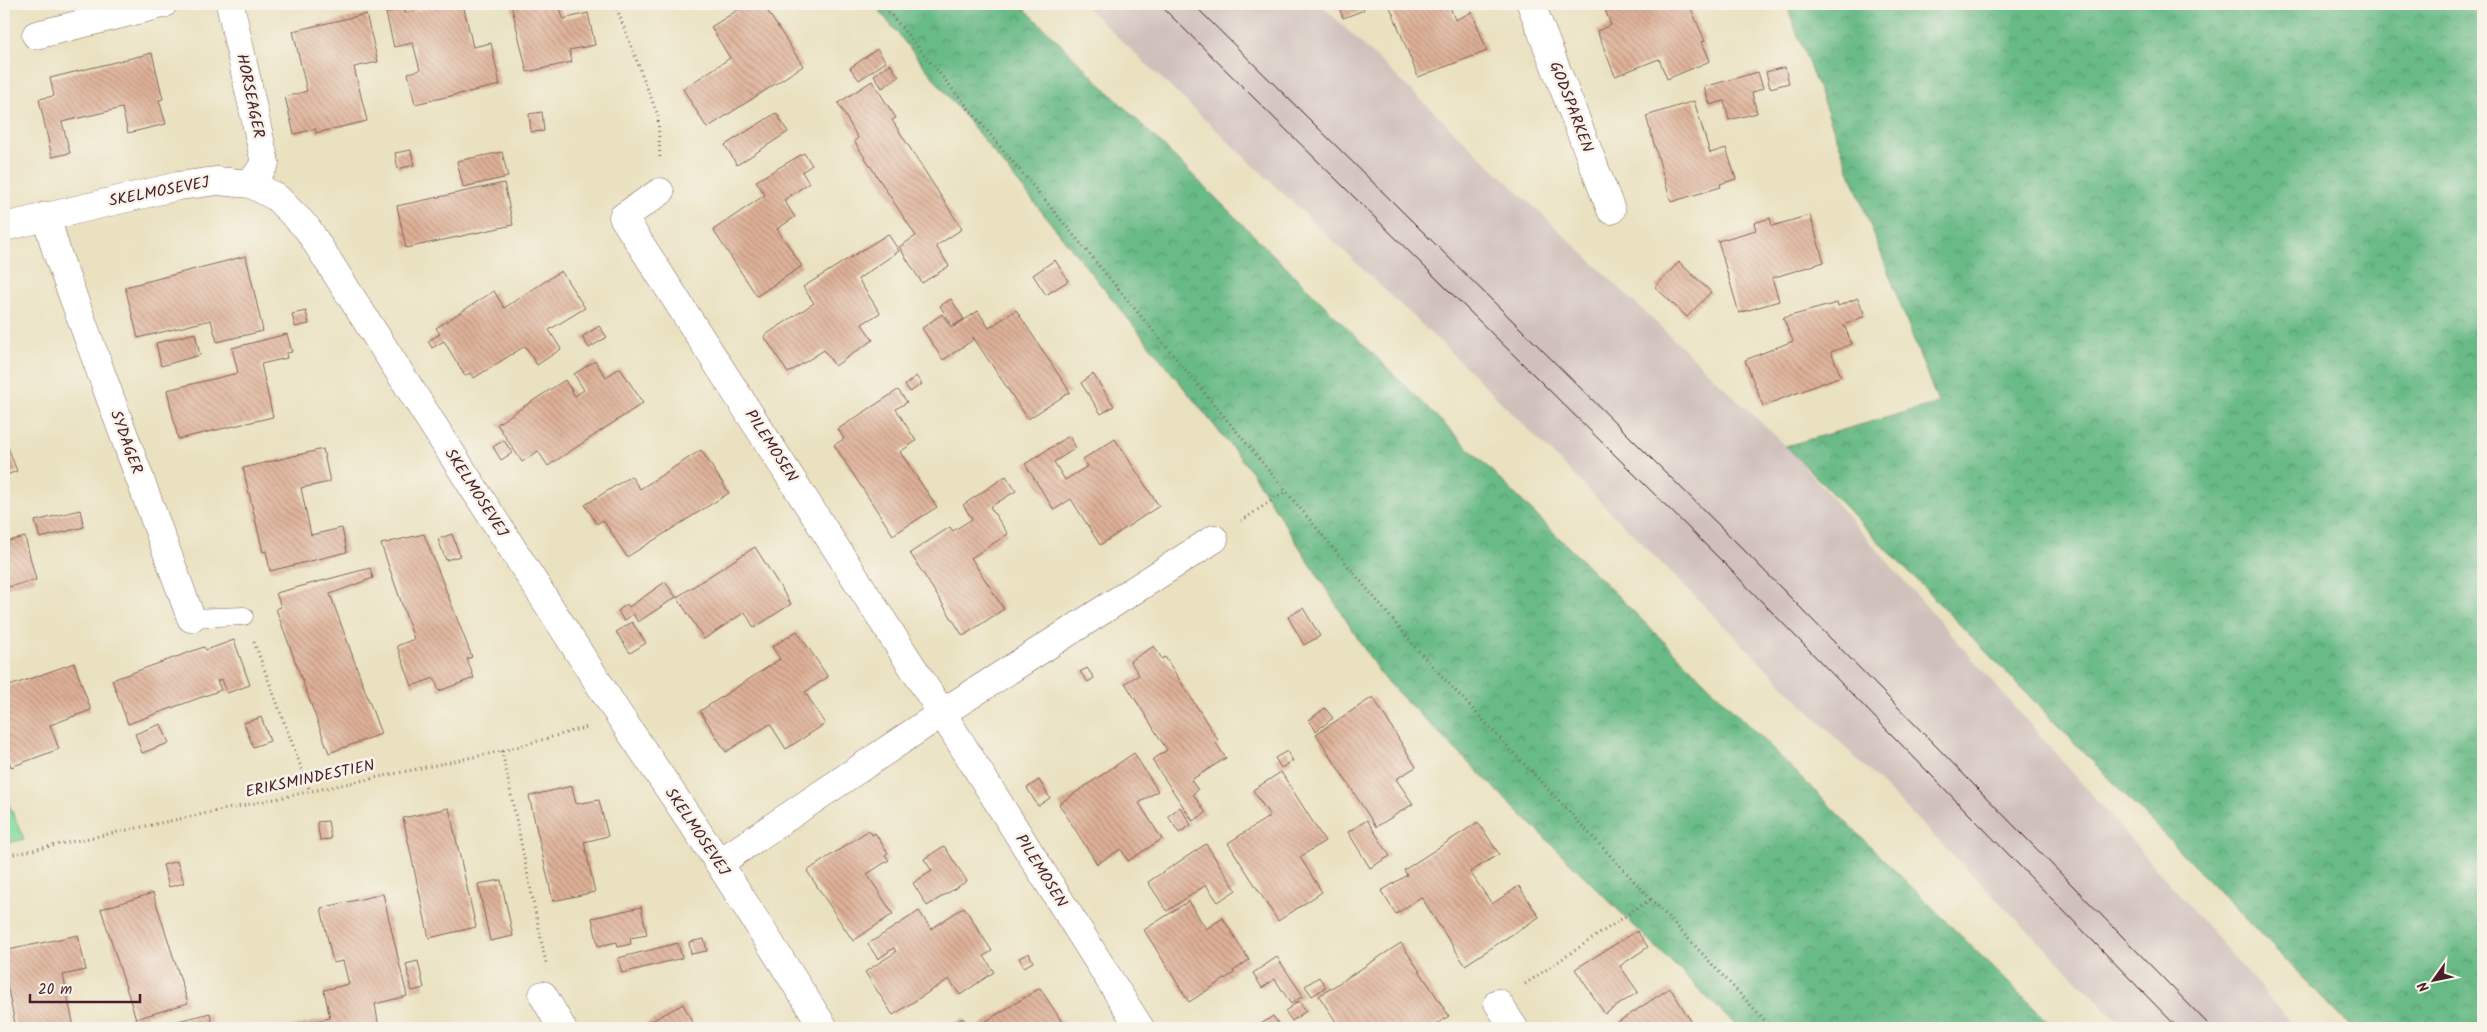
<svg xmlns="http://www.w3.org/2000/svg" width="2487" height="1032" font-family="Kalam,sans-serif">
<defs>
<pattern id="forest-crowns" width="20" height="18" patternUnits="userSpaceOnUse" patternTransform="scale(1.25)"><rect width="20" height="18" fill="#68ba86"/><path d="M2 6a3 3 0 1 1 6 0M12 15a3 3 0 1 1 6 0" fill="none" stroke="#58976e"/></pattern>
<pattern id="building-back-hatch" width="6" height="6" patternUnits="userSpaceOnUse" patternTransform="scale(1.25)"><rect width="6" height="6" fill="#deb197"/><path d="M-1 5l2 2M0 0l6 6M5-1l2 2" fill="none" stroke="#b68f7b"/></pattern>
</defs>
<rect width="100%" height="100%" fill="#f7f3e8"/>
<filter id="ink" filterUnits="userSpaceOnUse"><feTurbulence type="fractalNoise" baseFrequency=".02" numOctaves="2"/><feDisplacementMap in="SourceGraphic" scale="10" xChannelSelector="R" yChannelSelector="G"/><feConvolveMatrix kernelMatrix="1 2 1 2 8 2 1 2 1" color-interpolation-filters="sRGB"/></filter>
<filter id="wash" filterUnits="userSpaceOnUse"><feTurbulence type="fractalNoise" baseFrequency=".0096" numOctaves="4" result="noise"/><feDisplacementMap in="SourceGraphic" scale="20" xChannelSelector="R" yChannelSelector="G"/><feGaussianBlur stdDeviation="1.12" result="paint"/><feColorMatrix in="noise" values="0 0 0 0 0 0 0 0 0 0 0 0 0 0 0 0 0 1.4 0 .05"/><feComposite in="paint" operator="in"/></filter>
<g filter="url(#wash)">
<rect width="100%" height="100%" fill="#e9e1bf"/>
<polygon fill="#d0c0bc" points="1083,4 1320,4 1786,446 2296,1028 2125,1028 1461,362"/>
<polygon fill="#80daa0" stroke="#657c66" points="4,793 24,839 4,844"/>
<g fill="url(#forest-crowns)" stroke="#596c58">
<polygon points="874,4 1020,4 2054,1028 1738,1028 1383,678 1251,471"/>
<polygon points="1786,4 2483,4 2483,1028 2352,1028 1786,446 1938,403"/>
</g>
<g id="blocks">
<g fill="url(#building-back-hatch)">
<polygon points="444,4 463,4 473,47 491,43 500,85 415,104 408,73 420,70 413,43 394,47 386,13 404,8 405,13"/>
<polygon points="511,4 559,4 563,19 588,13 595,45 569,50 572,62 527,72"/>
<polygon points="747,4 763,4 803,66 707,128 683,89 730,58 711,27"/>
<polygon points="1338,4 1361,4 1364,10 1343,18"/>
<polygon points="1389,4 1449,4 1455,20 1472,12 1487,51 1418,77"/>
<polygon points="1603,4 1689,4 1705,41 1702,42 1710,61 1667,79 1659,59 1615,76 1597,31 1611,25"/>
<polygon points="366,14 378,62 354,67 367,121 316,133 316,129 294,134 285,97 307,91 293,31"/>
<polygon points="877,49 886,62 859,80 850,68"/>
<polygon points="152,53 163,99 159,100 166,124 128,133 122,108 62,122 70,153 52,157 39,99 54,96 50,78"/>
<polygon points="890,64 899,77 882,88 874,75"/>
<polygon points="1785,67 1789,83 1770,88 1766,72"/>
<polygon points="1758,72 1763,88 1752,93 1757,113 1729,120 1724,101 1710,105 1704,87"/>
<polygon points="872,81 896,118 892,120 962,229 936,246 949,266 922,283 899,247 916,236 854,141 858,138 838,103"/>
<polygon points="1694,101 1710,153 1726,148 1736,179 1720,184 1721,187 1671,202 1646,116"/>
<polygon points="542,112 544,131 531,132 529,114"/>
<polygon points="776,113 788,132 737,165 725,145"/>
<polygon points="411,150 414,165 398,169 395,153"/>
<polygon points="502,152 508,177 463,187 457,161"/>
<polygon points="804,153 812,165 802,172 809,183 784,200 795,217 777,229 802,266 757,296 713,230 765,195 756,181"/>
<polygon points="504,183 513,225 406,248 397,206"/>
<polygon points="1810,215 1824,262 1772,278 1779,301 1739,313 1718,241 1756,230 1754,223 1770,218 1772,226"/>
<polygon points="888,234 899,251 858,279 880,313 862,324 873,340 835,366 824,350 788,373 764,336 814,303 803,287"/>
<polygon points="246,256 263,331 217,342 211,320 138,338 125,287"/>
<polygon points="1055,260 1068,281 1046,295 1033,275"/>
<polygon points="1679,262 1711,292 1687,317 1655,287"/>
<polygon points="561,271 585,308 549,330 561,349 537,365 525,346 474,378 470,373 465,376 444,341 432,348 428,341 440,334 436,328 494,291 504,308"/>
<polygon points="1858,298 1865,316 1844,325 1852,344 1831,352 1841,376 1763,406 1745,360 1793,341 1783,318 1837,303 1838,306"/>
<polygon points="951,299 964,319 953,326 940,306"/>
<polygon points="1016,310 1070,392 1028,419 973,337 973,340 943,360 922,328 942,314 952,328 978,311 989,328"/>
<polygon points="306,311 309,324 295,327 292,314"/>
<polygon points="599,326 607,337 589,348 582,337"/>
<polygon points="195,333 200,355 161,366 156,343"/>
<polygon points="287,334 292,352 286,353 287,358 261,364 273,417 178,439 167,390 238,373 232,348"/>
<polygon points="595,361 606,377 620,368 643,403 548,466 538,451 522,462 497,424 565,380 575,396 584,390 574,374"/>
<polygon points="1093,374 1114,406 1101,414 1081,383"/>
<polygon points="916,376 922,384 910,392 905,385"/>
<polygon points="898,390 907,402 896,409 916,441 900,452 937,507 893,535 834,445 844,439 838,429"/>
<polygon points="1069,436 1076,448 1054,462 1065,480 1088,466 1083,459 1115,439 1159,506 1100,545 1071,499 1054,510 1025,464"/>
<polygon points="4,437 17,471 4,476"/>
<polygon points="504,440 512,453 501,460 493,447"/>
<polygon points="323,449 330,482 301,488 311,535 342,528 347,552 270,571 266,551 263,552 243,468"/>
<polygon points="701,450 729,493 627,557 603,520 597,524 585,505 631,476 640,489"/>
<polygon points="1006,476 1016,491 990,507 1008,534 971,558 1004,609 963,636 910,553 950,527 953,531 972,519 963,505"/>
<polygon points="80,510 84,527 40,538 35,521"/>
<polygon points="424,534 472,657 467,659 474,678 439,691 434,678 412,686 397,646 414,639 381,544"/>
<polygon points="452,534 460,556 446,560 438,539"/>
<polygon points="25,537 36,580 4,588 4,542"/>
<polygon points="755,547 791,604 754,628 745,612 704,639 677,597"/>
<polygon points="370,568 373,578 330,594 381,734 329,753 276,609 281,607 276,593"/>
<polygon points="665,582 676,597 638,622 633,614 624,621 618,611 627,604 629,607"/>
<polygon points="4,594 8,609 4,610"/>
<polygon points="1303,608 1320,636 1304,645 1288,617"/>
<polygon points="632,622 646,643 630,653 616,632"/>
<polygon points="797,631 828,677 805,692 825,724 786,749 770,724 726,752 700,711 780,659 772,647"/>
<polygon points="234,640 250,685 227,693 222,679 217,681 221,690 128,724 112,680 204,647 206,650"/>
<polygon points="1154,646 1162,659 1165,657 1218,740 1215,742 1226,758 1191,780 1198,790 1193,794 1206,813 1193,821 1152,760 1167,750 1125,683 1139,675 1130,661"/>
<polygon points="74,663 91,710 50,725 59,749 11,767 4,747 4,688"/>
<polygon points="1087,668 1094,678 1088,682 1080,672"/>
<polygon points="1373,697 1416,767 1396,779 1413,804 1376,827 1316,734"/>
<polygon points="1325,708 1333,718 1316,731 1309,720"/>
<polygon points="261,717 270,741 253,747 244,723"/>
<polygon points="161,724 169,743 142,753 135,734"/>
<polygon points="1287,751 1293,761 1281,768 1275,758"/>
<polygon points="1134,753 1158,791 1139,803 1162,839 1128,861 1121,849 1097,864 1059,804"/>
<polygon points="1281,772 1325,841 1300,857 1322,892 1278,921 1228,843 1270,816 1253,790"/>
<polygon points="1039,780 1050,798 1038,806 1027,788"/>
<polygon points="572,786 576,804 599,800 608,836 584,842 595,892 553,901 529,796"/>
<polygon points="1180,807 1191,825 1179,833 1168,816"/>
<polygon points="449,808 476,927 429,938 403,818"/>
<polygon points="1367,820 1390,856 1370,868 1348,832"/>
<polygon points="328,821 331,839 320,840 317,822"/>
<polygon points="1478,822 1499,854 1470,872 1492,904 1519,886 1539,917 1465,965 1421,897 1396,914 1381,891 1407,875 1404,870"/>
<polygon points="869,830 872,835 875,833 888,853 885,855 889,860 867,874 893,914 853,941 807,871"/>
<polygon points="1206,844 1236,890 1218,902 1206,885 1167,911 1148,882"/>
<polygon points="944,846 967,881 927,906 913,883 932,871 924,859"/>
<polygon points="177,861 184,883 169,887 163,865"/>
<polygon points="501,880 513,936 490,941 478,884"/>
<polygon points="153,893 188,1003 136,1019 101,909"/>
<polygon points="383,894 407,996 375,1004 379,1028 286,1028 330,1018 324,990 349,984 343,961 333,963 321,908"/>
<polygon points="1189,901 1206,929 1223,918 1249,960 1233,971 1234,973 1189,1002 1144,930"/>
<polygon points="641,907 647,935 630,938 631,944 618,947 617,942 598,946 592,918"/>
<polygon points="964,907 992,951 984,956 994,972 960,995 949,979 893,1015 865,972 896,952 894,948 878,959 868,944 919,911 931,929"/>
<polygon points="1637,931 1648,947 1620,966 1638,992 1605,1014 1575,969"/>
<polygon points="78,935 86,970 63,975 74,1027 16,1028 4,970 4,951"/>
<polygon points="704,939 707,951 691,954 689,942"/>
<polygon points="678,943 682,958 622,973 618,958"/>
<polygon points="1401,943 1449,1016 1430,1028 1340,1028 1319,996"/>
<polygon points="1029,953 1033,962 1024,967 1019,958"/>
<polygon points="1277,957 1303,996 1291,1004 1275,979 1262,988 1253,973"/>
<polygon points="418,961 424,988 412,991 406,964"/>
<polygon points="1319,977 1326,987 1312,996 1305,986"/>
<polygon points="1040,988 1066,1028 975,1028"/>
<polygon points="1670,988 1693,1024 1686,1028 1609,1028"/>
<polygon points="1299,1001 1306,1011 1292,1021 1285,1011"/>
<polygon points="683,1004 692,1022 680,1028 646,1028 644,1025"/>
<polygon points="210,1013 213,1028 175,1028 174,1022"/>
<polygon points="1273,1016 1281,1028 1255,1028"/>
<polygon points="963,1018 969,1028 946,1028"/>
</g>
</g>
</g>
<g filter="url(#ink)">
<use href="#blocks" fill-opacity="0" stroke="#82635f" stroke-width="1"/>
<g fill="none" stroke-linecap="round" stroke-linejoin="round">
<defs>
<polyline id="service" points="191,618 244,616"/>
<g id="minor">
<polyline points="230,4 265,163 251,184"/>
<polyline points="1531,4 1611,210"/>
<polyline points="36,35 163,4"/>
<polyline points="660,192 623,217 942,713 1140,1028"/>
<polyline points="46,216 57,253 191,618"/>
<polyline points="4,227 178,186 217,181 251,184 276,197 307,228 617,712 719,863 824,1028"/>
<polyline points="719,863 942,713 1214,539"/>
<polyline points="543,995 562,1028"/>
<polyline points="1498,1003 1514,1028"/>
</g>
</defs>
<use href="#service" stroke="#82635f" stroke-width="19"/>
<use href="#minor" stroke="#82635f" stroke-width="29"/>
<g stroke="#82635f" stroke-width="3" stroke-dasharray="1 4" stroke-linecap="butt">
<polyline points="615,4 658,116 660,160"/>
<polyline points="882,4 1421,654 1772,1028"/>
<polyline points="1241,521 1286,491"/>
<polyline points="254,642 310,791"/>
<polyline points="502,751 546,963"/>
<polyline points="4,856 502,751 587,727"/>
<polyline points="1525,984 1651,899"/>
</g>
<use href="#service" stroke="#fff" stroke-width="18"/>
<use href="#minor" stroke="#fff" stroke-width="28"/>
<g stroke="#4a1f2b" stroke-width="1">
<polyline points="1159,4 1726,565 2178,1028"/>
<polyline points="1193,4 1743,549 2212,1028"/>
</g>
</g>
</g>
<g text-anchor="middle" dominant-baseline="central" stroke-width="5" stroke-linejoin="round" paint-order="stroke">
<g font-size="16" fill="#4a1f2b" stroke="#f7f3e8">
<text transform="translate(250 96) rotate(78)">HORSEAGER</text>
<text transform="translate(1571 107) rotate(69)">GODSPARKEN</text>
<text transform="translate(159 192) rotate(-11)">SKELMOSEVEJ</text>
<text transform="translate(126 442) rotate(70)">SYDAGER</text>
<text transform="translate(771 446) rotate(57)">PILEMOSEN</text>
<text transform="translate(476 493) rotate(57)">SKELMOSEVEJ</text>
<text transform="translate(310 779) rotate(-12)">ERIKSMINDESTIEN</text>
<text transform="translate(697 832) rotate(56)">SKELMOSEVEJ</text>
<text transform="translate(1041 871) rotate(58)">PILEMOSEN</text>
</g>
</g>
<rect width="2487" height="1032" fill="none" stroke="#f7f3e8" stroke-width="20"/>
<g transform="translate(2434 980) rotate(237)" stroke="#f7f3e8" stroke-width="4" paint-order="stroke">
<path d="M0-4L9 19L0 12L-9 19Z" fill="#4a1f2b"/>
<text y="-8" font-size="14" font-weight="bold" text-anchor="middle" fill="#4a1f2b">N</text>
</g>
<path d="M30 994v8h110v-8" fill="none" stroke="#4a1f2b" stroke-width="2.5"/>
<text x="38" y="994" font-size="15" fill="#4a1f2b" stroke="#f7f3e8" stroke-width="4" paint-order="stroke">20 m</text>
</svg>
